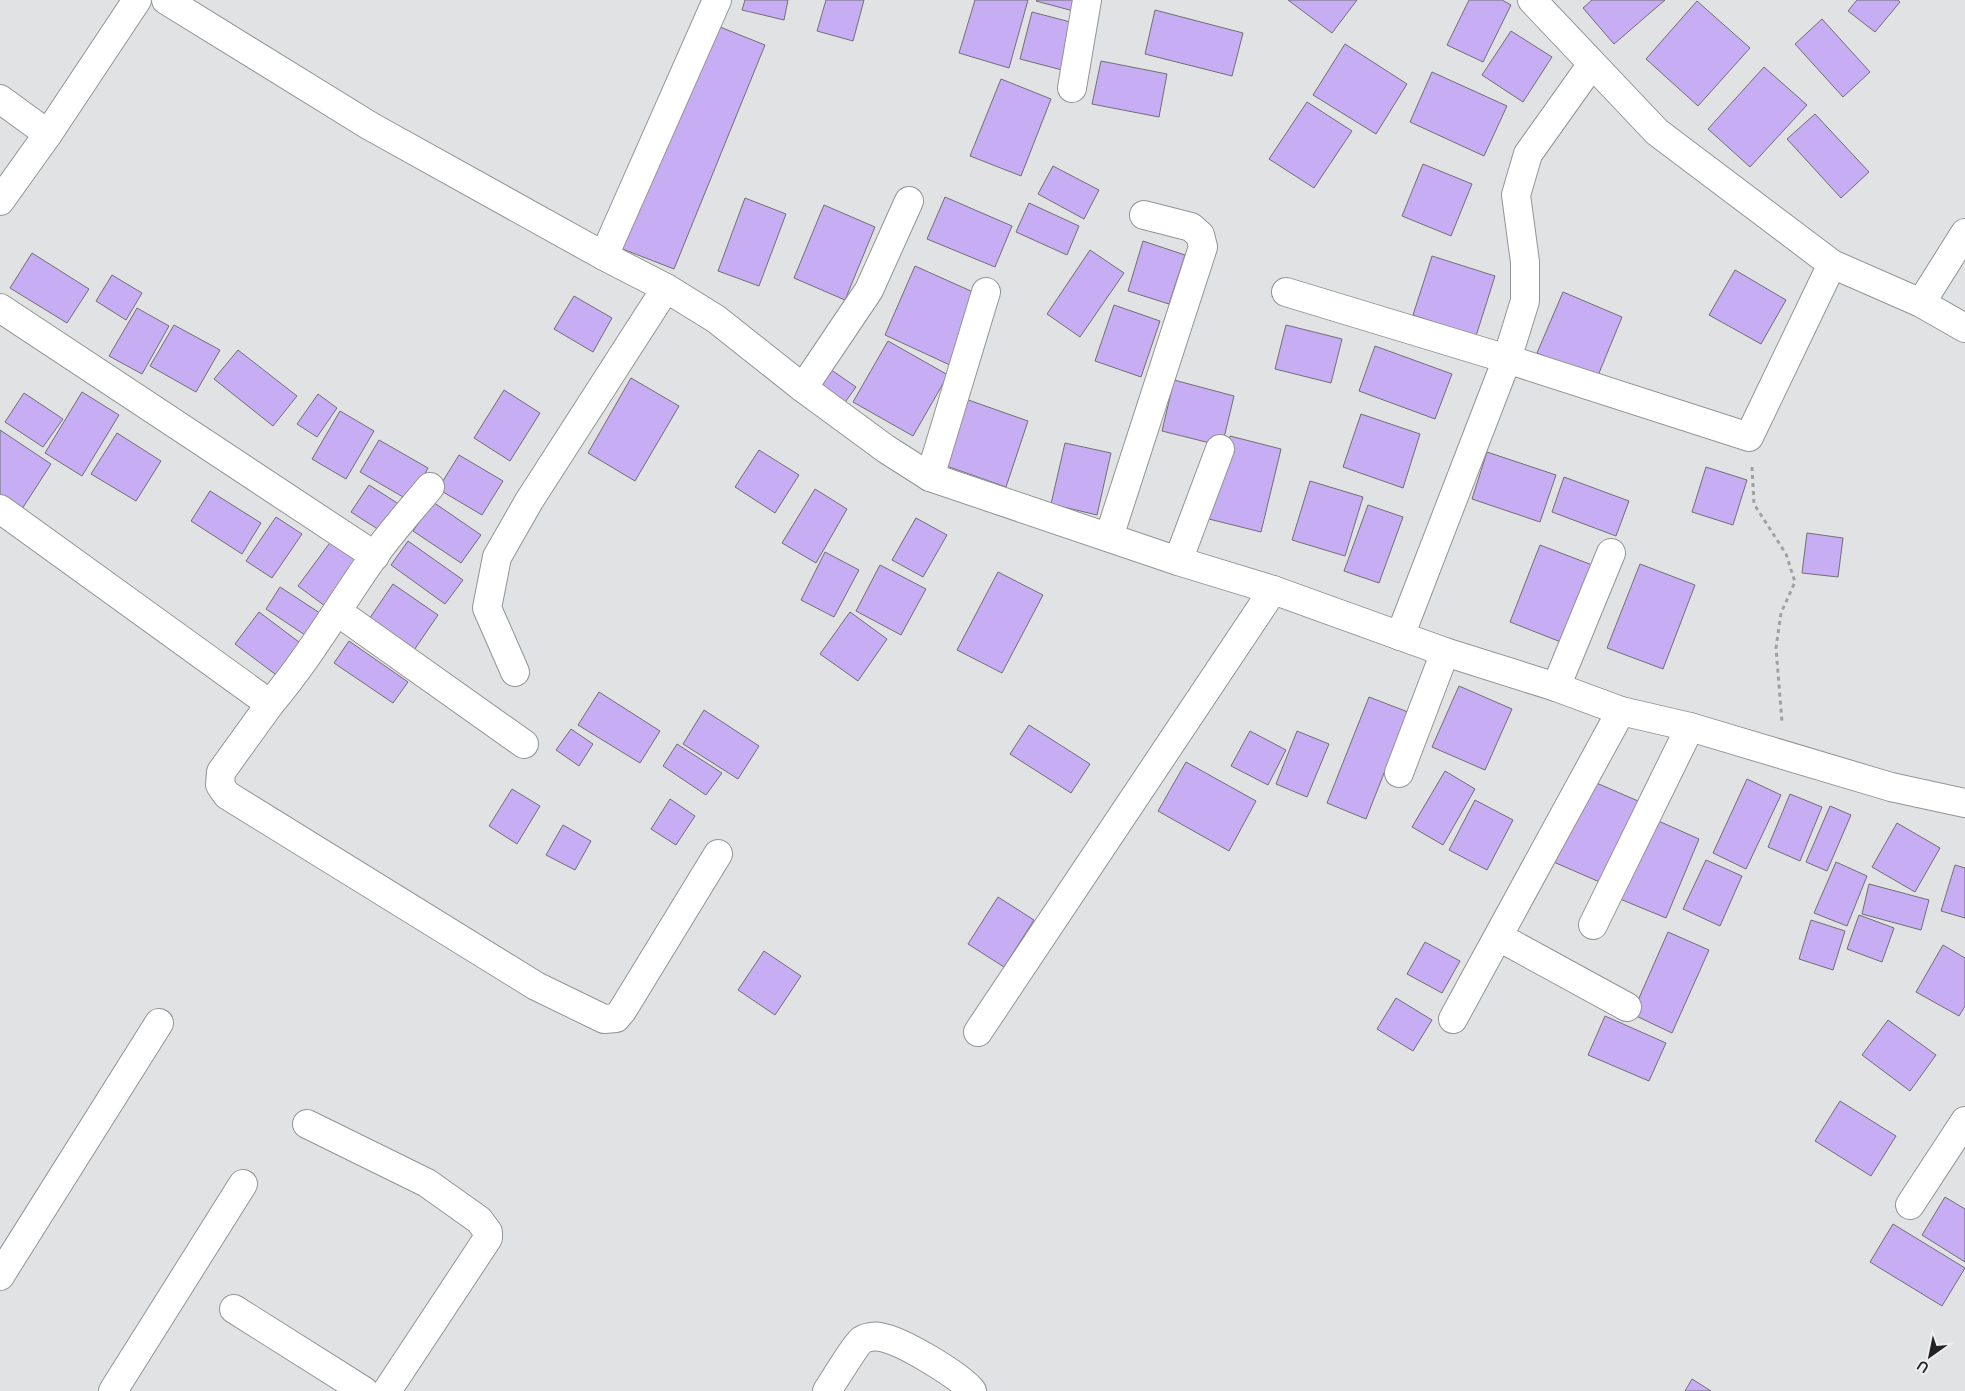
<svg xmlns="http://www.w3.org/2000/svg" width="1965" height="1391" font-family="'Varela Round',sans-serif">
<rect width="100%" height="100%" fill="#e1e2e4"/>
<g fill="#c7adf4" stroke="#717072">
<polygon points="745,0 788,0 784,20 742,10"/>
<polygon points="826,0 864,0 853,41 817,31"/>
<polygon points="975,0 1028,0 1009,68 959,53"/>
<polygon points="1037,0 1080,0 1077,12 1036,1"/>
<polygon points="1288,0 1357,0 1332,33"/>
<polygon points="1469,0 1502,0 1511,5 1483,62 1447,45"/>
<polygon points="1592,0 1665,0 1614,44 1583,8"/>
<polygon points="1857,0 1898,0 1900,2 1875,32 1848,11"/>
<polygon points="1697,1 1750,48 1698,106 1646,59"/>
<polygon points="1155,10 1243,33 1232,76 1145,54"/>
<polygon points="1032,12 1074,23 1062,70 1020,59"/>
<polygon points="1822,19 1870,72 1843,97 1795,44"/>
<polygon points="710,23 765,45 674,269 620,248"/>
<polygon points="1511,31 1552,57 1523,102 1482,75"/>
<polygon points="1345,44 1407,84 1376,134 1313,95"/>
<polygon points="1101,61 1167,74 1159,117 1092,104"/>
<polygon points="1764,67 1807,105 1750,167 1708,129"/>
<polygon points="1432,72 1507,106 1484,156 1410,122"/>
<polygon points="1001,79 1051,99 1021,176 970,156"/>
<polygon points="1307,102 1352,131 1314,188 1269,159"/>
<polygon points="1815,114 1869,172 1841,198 1787,139"/>
<polygon points="1423,164 1472,184 1451,236 1402,216"/>
<polygon points="1053,166 1099,190 1084,219 1038,194"/>
<polygon points="945,197 1012,226 995,267 927,239"/>
<polygon points="745,198 786,214 759,286 718,271"/>
<polygon points="1029,203 1079,226 1067,255 1016,232"/>
<polygon points="824,205 875,227 845,300 794,278"/>
<polygon points="1143,241 1185,255 1169,304 1128,291"/>
<polygon points="1090,250 1124,273 1080,337 1047,314"/>
<polygon points="32,253 89,289 67,323 10,288"/>
<polygon points="1432,256 1495,276 1476,336 1413,315"/>
<polygon points="915,266 982,296 952,366 885,335"/>
<polygon points="1735,270 1786,300 1761,344 1709,315"/>
<polygon points="112,275 142,293 126,320 96,301"/>
<polygon points="1563,292 1622,317 1597,378 1537,353"/>
<polygon points="574,296 612,318 593,352 554,329"/>
<polygon points="1114,305 1160,321 1141,377 1095,361"/>
<polygon points="137,308 169,326 142,374 109,356"/>
<polygon points="174,325 220,350 196,392 150,366"/>
<polygon points="1286,325 1342,339 1331,383 1275,369"/>
<polygon points="888,341 948,375 913,436 853,402"/>
<polygon points="1375,346 1452,374 1435,419 1359,391"/>
<polygon points="238,350 297,396 273,426 214,379"/>
<polygon points="827,367 856,387 838,412 810,392"/>
<polygon points="631,378 679,406 635,481 588,453"/>
<polygon points="1174,380 1234,396 1222,446 1162,431"/>
<polygon points="504,390 540,413 510,461 474,438"/>
<polygon points="82,392 119,415 82,476 45,453"/>
<polygon points="24,393 63,419 43,447 5,422"/>
<polygon points="318,394 337,408 317,437 297,424"/>
<polygon points="957,396 1028,421 1006,487 935,462"/>
<polygon points="340,411 374,431 346,479 312,459"/>
<polygon points="1361,414 1420,434 1403,488 1343,467"/>
<polygon points="0,430 51,464 22,509 0,495"/>
<polygon points="117,433 161,461 136,501 91,474"/>
<polygon points="1230,436 1281,449 1261,532 1209,519"/>
<polygon points="379,440 428,468 410,501 360,472"/>
<polygon points="1065,443 1111,453 1097,515 1051,504"/>
<polygon points="759,450 799,475 775,513 735,487"/>
<polygon points="1487,452 1556,475 1540,522 1472,499"/>
<polygon points="459,455 503,481 482,515 438,489"/>
<polygon points="1706,467 1747,480 1733,525 1692,512"/>
<polygon points="1564,477 1629,501 1616,536 1552,512"/>
<polygon points="1310,481 1363,497 1345,556 1292,540"/>
<polygon points="369,485 405,508 387,535 351,512"/>
<polygon points="815,489 847,509 816,563 782,543"/>
<polygon points="210,491 261,523 242,554 191,521"/>
<polygon points="433,502 481,535 461,563 413,531"/>
<polygon points="1368,505 1403,517 1379,583 1344,571"/>
<polygon points="276,517 302,534 272,578 246,561"/>
<polygon points="916,518 947,535 923,577 892,560"/>
<polygon points="1807,533 1843,538 1838,577 1802,573"/>
<polygon points="332,540 363,563 329,609 298,586"/>
<polygon points="408,541 463,580 445,604 391,565"/>
<polygon points="1540,545 1600,568 1571,646 1510,622"/>
<polygon points="825,552 859,570 834,617 801,600"/>
<polygon points="1640,564 1695,585 1663,669 1607,648"/>
<polygon points="880,565 926,589 901,635 856,611"/>
<polygon points="998,572 1043,595 1002,673 957,650"/>
<polygon points="393,584 438,615 410,656 365,625"/>
<polygon points="280,587 329,619 314,641 266,609"/>
<polygon points="259,612 303,645 279,677 235,644"/>
<polygon points="850,612 887,639 858,681 820,654"/>
<polygon points="349,641 408,682 393,703 334,663"/>
<polygon points="1459,686 1512,709 1485,770 1432,747"/>
<polygon points="599,692 660,731 640,763 578,725"/>
<polygon points="1369,697 1408,712 1366,819 1327,803"/>
<polygon points="704,710 759,746 738,779 683,744"/>
<polygon points="1029,725 1090,764 1071,793 1010,754"/>
<polygon points="571,729 593,744 579,766 556,750"/>
<polygon points="1250,731 1286,750 1268,785 1231,766"/>
<polygon points="1297,731 1329,744 1307,797 1276,784"/>
<polygon points="677,744 722,773 706,795 663,766"/>
<polygon points="1186,762 1256,801 1229,851 1158,811"/>
<polygon points="1445,771 1475,789 1443,845 1412,827"/>
<polygon points="1585,778 1638,801 1602,883 1549,860"/>
<polygon points="1747,779 1781,795 1746,869 1713,853"/>
<polygon points="512,789 540,806 517,844 489,826"/>
<polygon points="1790,794 1822,807 1800,861 1768,847"/>
<polygon points="670,799 695,816 676,845 651,829"/>
<polygon points="1475,800 1513,820 1487,870 1449,850"/>
<polygon points="1830,806 1851,815 1827,871 1806,862"/>
<polygon points="1654,819 1699,839 1666,918 1620,899"/>
<polygon points="1897,823 1940,848 1915,892 1872,867"/>
<polygon points="563,825 591,841 575,870 546,855"/>
<polygon points="1706,860 1742,876 1720,926 1683,909"/>
<polygon points="1836,862 1867,876 1847,926 1814,913"/>
<polygon points="1955,865 1965,868 1965,918 1941,911"/>
<polygon points="1869,884 1929,900 1921,930 1862,914"/>
<polygon points="998,897 1034,920 1004,967 968,944"/>
<polygon points="1859,915 1894,928 1882,962 1847,949"/>
<polygon points="1811,920 1845,931 1833,970 1799,959"/>
<polygon points="1668,932 1709,950 1672,1033 1632,1014"/>
<polygon points="1425,942 1460,961 1442,993 1407,974"/>
<polygon points="1943,945 1965,958 1965,1006 1959,1016 1916,992"/>
<polygon points="764,951 801,976 775,1015 738,990"/>
<polygon points="1396,998 1432,1020 1413,1051 1377,1029"/>
<polygon points="1605,1016 1666,1043 1649,1081 1588,1055"/>
<polygon points="1888,1020 1936,1055 1910,1091 1862,1055"/>
<polygon points="1840,1101 1896,1136 1871,1176 1815,1141"/>
<polygon points="1945,1197 1965,1209 1965,1262 1922,1235"/>
<polygon points="1893,1224 1965,1268 1942,1306 1870,1262"/>
<polygon points="1692,1379 1711,1391 1685,1391"/>
</g>
<g fill="none" stroke-linecap="round" stroke-linejoin="round">
<defs>
<g id="minor">
<polyline points="166,0 370,126 604,256 666,288 716,319 803,388 886,449 930,477 1178,561 1273,590 1445,652 1556,687 1621,711 1690,727 1891,787 1965,803"/>
<polyline points="1532,0 1657,132 1832,264 1921,303 1965,328"/>
<polyline points="1072,88 1087,0"/>
<polyline points="0,99 48,134"/>
<polyline points="0,201 48,134 137,0"/>
<polyline points="604,256 717,0"/>
<polyline points="1286,292 1507,359 1749,437 1832,264"/>
<polyline points="1921,303 1965,233"/>
<polyline points="0,308 375,556"/>
<polyline points="803,388 869,290 909,201"/>
<polyline points="930,477 986,292"/>
<polyline points="0,509 270,704 221,772 220,785 227,795 536,986 604,1019 616,1018 622,1011 718,854"/>
<polyline points="1109,537 1203,247 1200,235 1191,227 1144,215"/>
<polyline points="1178,561 1220,449"/>
<polyline points="338,612 524,744"/>
<polyline points="1400,636 1507,359 1525,301 1525,262 1516,195 1528,154 1592,64"/>
<polyline points="515,672 487,608 497,557 529,501 666,288"/>
<polyline points="1556,687 1611,553"/>
<path d="M 270,704 C 309,658 339,606 374,556 C 391,532 411,510 430,487"/>
<polyline points="1399,773 1445,652"/>
<polyline points="1593,925 1690,727"/>
<polyline points="1499,937 1627,1007"/>
<polyline points="1453,1019 1621,711"/>
<polyline points="978,1032 1273,590"/>
<polyline points="307,1124 427,1183 479,1220 488,1232 488,1238 387,1391"/>
<polyline points="1910,1205 1965,1121"/>
<polyline points="0,1276 159,1023"/>
<polyline points="234,1309 364,1391"/>
<polyline points="113,1391 243,1184"/>
<path d="M 827,1391 C 833,1382 856,1344 862,1340 C 866,1337 875,1336 880,1337 C 901,1340 959,1375 972,1391"/>
</g>
</defs>
<use href="#minor" stroke="#939495" stroke-width="30"/>
<polyline stroke="#a0a1a3" stroke-width="3" stroke-dasharray="4 4" stroke-linecap="butt" points="1752,467 1754,504 1786,554 1795,582 1781,613 1776,648 1782,722"/>
<use href="#minor" stroke="#fff" stroke-width="28"/>
</g>
<g transform="translate(1930 1356) rotate(213)" stroke="#efeff1" stroke-width="4" paint-order="stroke">
<path d="M0-4L9 19L0 12L-9 19Z" fill="#222223"/>
<text y="-8" font-size="14" font-weight="bold" text-anchor="middle" fill="#222223">U</text>
</g>
</svg>
